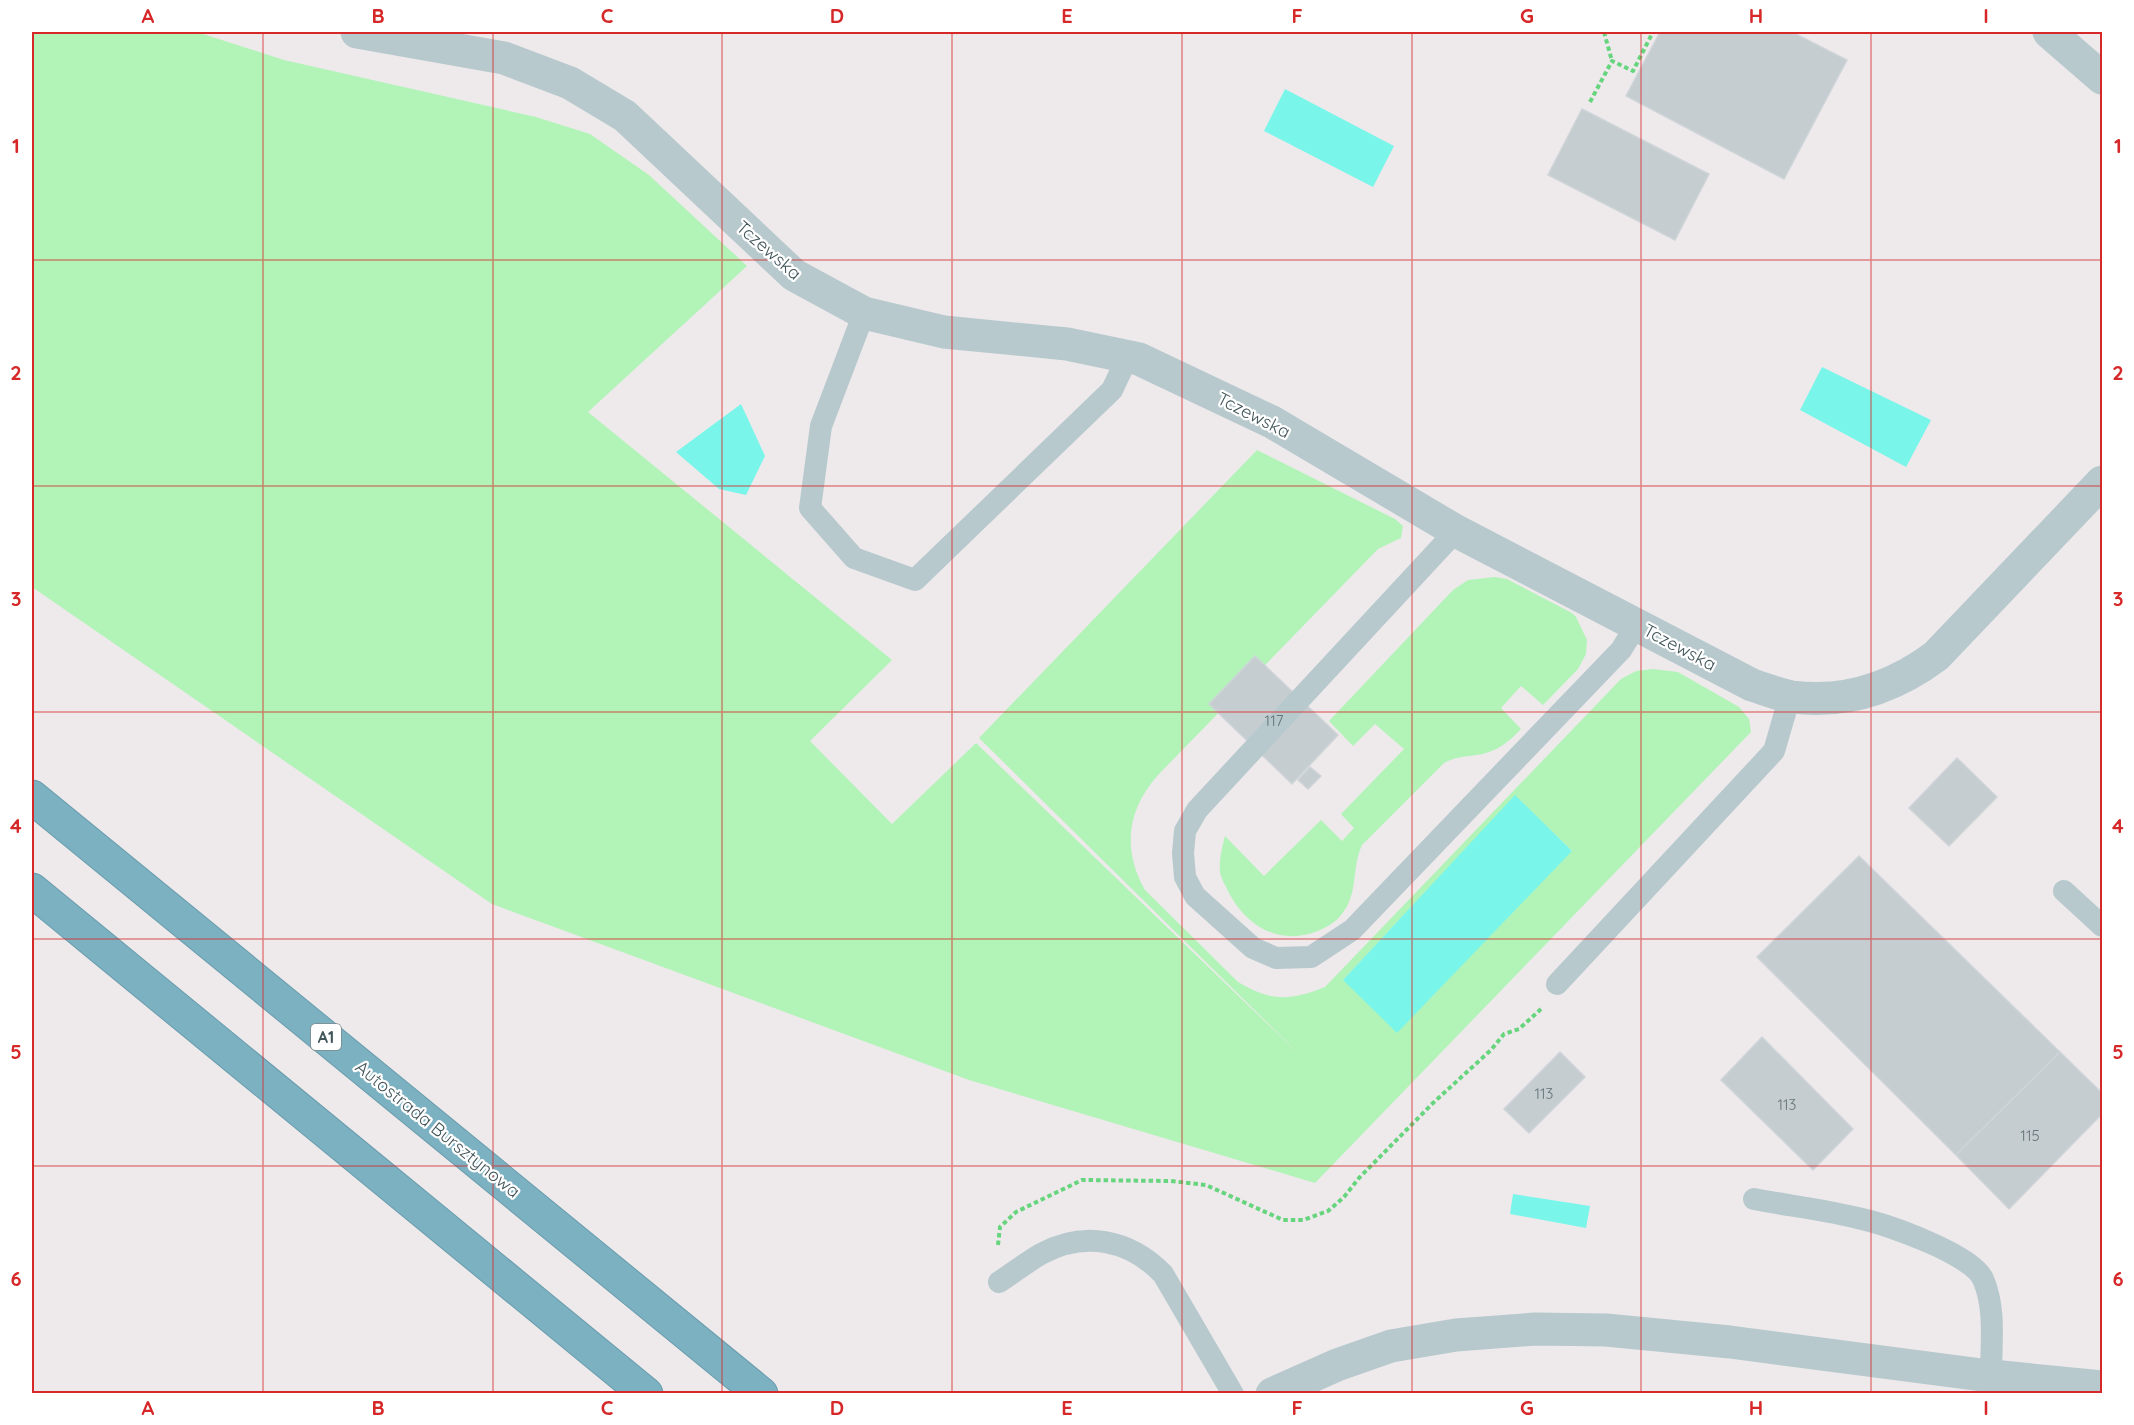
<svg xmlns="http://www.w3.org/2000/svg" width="2134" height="1425" font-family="Quicksand,sans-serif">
<rect width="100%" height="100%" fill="#eeeaec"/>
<g fill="#b2f3b8" fill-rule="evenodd">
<path d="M 32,32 L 197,32 L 284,60 L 536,117 L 590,134 L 649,175 L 747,266 L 588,412 L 892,660 L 810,741 L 892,824 L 976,743 L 1308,1063 L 979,738 L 1257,450 L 1395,519 L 1403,526 L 1401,538 L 1378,549 L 1158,775 C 1127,810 1122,849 1145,890 L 1238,982 C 1272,1002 1289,1001 1325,987 L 1621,679 L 1636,671 L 1653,669 L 1678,672 L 1739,707 L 1749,719 L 1751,732 L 1315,1183 L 969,1080 L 492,904 L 32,587 ZM 1515,796 L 1572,851 L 1344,980 L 1344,979 Z"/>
<path d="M 1495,577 L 1507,579 L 1572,613 L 1576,617 L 1587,640 L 1586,654 L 1578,669 L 1543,705 L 1521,686 L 1501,708 L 1521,729 C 1508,743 1495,753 1476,755 C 1464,757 1455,757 1444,763 L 1362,845 C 1351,869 1359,892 1342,914 C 1334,924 1324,929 1312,933 C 1276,944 1246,925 1229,893 C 1226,886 1221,879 1220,872 C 1219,860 1222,847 1225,836 L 1264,876 L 1321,820 L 1342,841 L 1354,828 L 1341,814 L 1404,749 L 1375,724 L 1353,746 L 1329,721 L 1453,590 L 1468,580 Z"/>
</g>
<g fill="#7af5ea">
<polygon points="1285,89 1394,146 1373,187 1264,131"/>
<polygon points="1822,367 1931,420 1906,467 1800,410"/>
<polygon points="741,404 765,456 746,495 719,489 676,452"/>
<polygon points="1515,795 1572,851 1397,1033 1343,980"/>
<polygon points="1513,1194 1590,1206 1586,1228 1510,1214"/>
</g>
<g fill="#c6cdd1" stroke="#ced4d8" stroke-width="1.5">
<polygon points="1660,32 1792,32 1847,60 1784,179 1626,96"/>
<polygon points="1582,109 1709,174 1675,240 1548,175"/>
<polygon points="1255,656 1338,735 1292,784 1209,704"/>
<polygon points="1957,758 1997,797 1949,846 1909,808"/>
<polygon points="1310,767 1321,776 1308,789 1298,780"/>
<polygon points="1859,856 2060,1052 1956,1155 1757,957"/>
<polygon points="1762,1037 1853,1129 1813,1170 1721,1080"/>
<polygon points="1560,1052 1585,1077 1529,1133 1504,1109"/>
<polygon points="2060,1052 2102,1093 2102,1114 2009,1209 1956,1155"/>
</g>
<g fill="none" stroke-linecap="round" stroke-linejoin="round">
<defs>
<g id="motorway">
<polyline points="32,797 761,1394"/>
<polyline points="32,890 646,1394"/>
</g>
</defs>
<use href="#motorway" stroke="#689cac" stroke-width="35"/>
<g stroke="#67d47e" stroke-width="4" stroke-dasharray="4.5 3" stroke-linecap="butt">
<polyline points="1604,32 1612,61"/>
<polyline points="1590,102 1612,61 1633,71 1653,32"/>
<polyline points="998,1245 1000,1227 1016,1212 1082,1180 1171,1181 1206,1185 1283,1220 1303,1220 1328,1211 1344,1197 1359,1178 1433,1103 1491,1050 1504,1034 1519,1029 1541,1009"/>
</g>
<g stroke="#b7c9cd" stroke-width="22">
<polyline points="864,313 821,426 810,508 854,558 915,580 1112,390 1128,356"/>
<polyline points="1456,531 1197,810 1185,831 1183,853 1185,877 1195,896 1253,948 1276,958 1311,957 1352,930 1621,650 1637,624"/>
<polyline points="2064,891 2102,926"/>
<polyline points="1557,984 1774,751 1790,696"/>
<path d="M 1754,1199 C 1790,1206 1827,1210 1862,1219 C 1889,1225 1973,1255 1983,1279 C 1996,1308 1991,1344 1991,1375"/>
<path d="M 999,1282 C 1013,1273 1027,1262 1041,1254 C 1085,1230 1130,1240 1163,1274 L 1233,1394"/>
</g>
<g stroke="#b7c9cd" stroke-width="33">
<path d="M 357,32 L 504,58 L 570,83 L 625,116 L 794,275 L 864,313 L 944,332 L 1067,344 L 1139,359 L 1272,422 L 1456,531 L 1752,685 C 1765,689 1779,695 1792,697 C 1846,704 1893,688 1936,656 L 2102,482"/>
<polyline points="2049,32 2102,78"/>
<polyline points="1272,1394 1337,1365 1391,1346 1456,1335 1535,1329 1606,1330 1730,1342 1982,1375 2102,1387"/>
</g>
<use href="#motorway" stroke="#7cb1c1" stroke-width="33"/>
</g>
<path fill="none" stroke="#d62828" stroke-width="1.5" stroke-opacity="0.55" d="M 263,32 L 263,1394M 493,32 L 493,1394M 722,32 L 722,1394M 952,32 L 952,1394M 1182,32 L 1182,1394M 1412,32 L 1412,1394M 1641,32 L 1641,1394M 1871,32 L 1871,1394M 32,260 L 2102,260M 32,486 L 2102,486M 32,712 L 2102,712M 32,939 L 2102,939M 32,1166 L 2102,1166"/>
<g text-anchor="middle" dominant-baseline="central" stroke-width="4.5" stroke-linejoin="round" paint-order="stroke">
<g font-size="15" fill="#637478">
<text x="1274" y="720">117</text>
<text x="1544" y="1093">113</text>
<text x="1787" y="1104">113</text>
<text x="2030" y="1135">115</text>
</g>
<rect fill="#fff" stroke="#7b898c" stroke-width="1.5" x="311" y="1024" width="30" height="26" rx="4.5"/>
<g font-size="16" font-weight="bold" fill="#42565a">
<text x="326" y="1037">A1</text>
</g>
<g font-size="18" fill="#42565a" stroke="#fff">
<text transform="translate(769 250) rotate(41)">Tczewska</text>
<text transform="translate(1254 415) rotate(27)">Tczewska</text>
<text transform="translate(1680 647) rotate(28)">Tczewska</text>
<text transform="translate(438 1129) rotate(39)">Autostrada Bursztynowa</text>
</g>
</g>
<rect width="2134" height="1425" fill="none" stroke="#ffffff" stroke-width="66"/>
<rect x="33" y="33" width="2068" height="1359" fill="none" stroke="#d62828" stroke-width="2"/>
<g font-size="20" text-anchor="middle" font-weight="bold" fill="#d62828">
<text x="148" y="23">A</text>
<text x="378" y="23">B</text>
<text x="607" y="23">C</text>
<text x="837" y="23">D</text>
<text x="1067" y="23">E</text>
<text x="1297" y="23">F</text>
<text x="1527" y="23">G</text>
<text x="1756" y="23">H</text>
<text x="1986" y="23">I</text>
<text x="16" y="153">1</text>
<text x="2118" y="153">1</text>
<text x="16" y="380">2</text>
<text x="2118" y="380">2</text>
<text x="16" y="606">3</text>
<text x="2118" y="606">3</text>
<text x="16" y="833">4</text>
<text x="2118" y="833">4</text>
<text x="16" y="1059">5</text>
<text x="2118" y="1059">5</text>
<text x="16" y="1286">6</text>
<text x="2118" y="1286">6</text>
<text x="148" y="1415">A</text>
<text x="378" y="1415">B</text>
<text x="607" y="1415">C</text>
<text x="837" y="1415">D</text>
<text x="1067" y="1415">E</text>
<text x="1297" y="1415">F</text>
<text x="1527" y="1415">G</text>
<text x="1756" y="1415">H</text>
<text x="1986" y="1415">I</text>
</g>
</svg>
